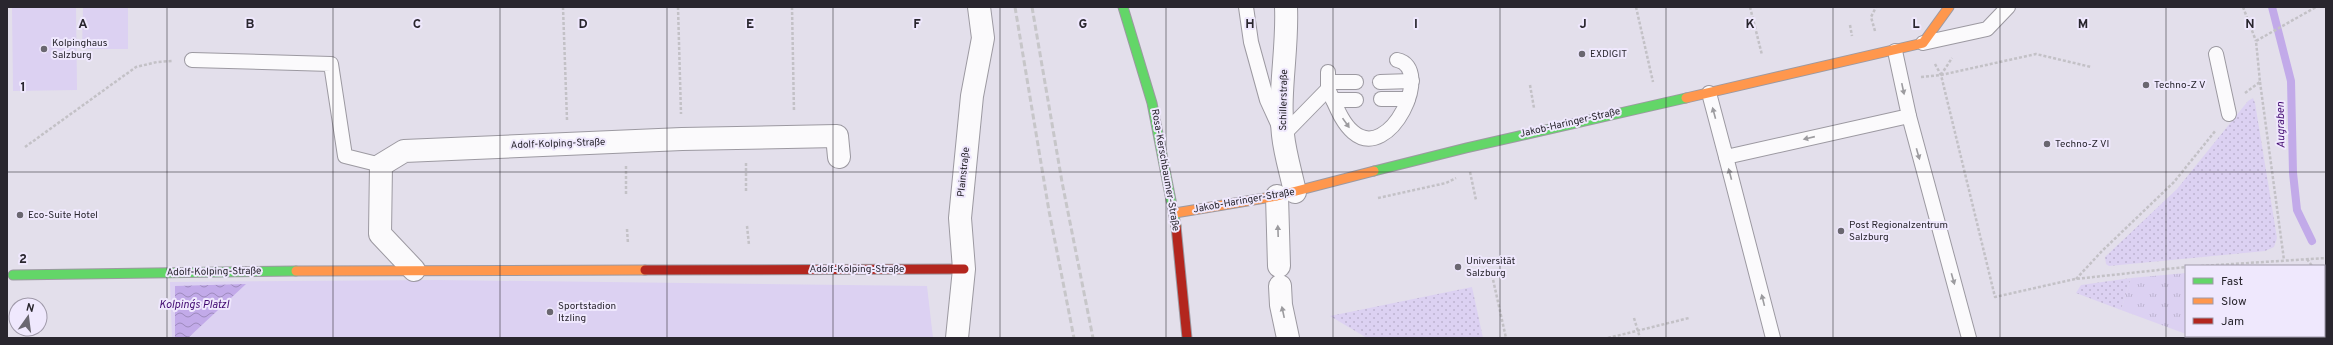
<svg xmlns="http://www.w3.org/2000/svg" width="2333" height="345" font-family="Overpass,sans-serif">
<defs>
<pattern id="grass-dots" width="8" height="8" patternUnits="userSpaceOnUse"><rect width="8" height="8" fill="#dcd1f2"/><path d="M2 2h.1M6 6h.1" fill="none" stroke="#bdb3d0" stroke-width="1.8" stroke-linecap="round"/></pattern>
<pattern id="park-tufts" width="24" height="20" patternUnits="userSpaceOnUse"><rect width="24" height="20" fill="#dcd1f2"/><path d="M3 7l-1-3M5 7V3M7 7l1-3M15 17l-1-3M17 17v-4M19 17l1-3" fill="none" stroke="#bdb3d0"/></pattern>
<pattern id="water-waves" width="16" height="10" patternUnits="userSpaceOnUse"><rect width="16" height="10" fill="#c2aae9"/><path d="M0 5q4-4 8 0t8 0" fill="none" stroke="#9e8abd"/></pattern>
</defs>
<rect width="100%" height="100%" fill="#e3dfeb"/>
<g fill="url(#grass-dots)">
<polygon points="2253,98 2255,103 2277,238 2274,247 2265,251 2109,266 2106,264 2105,257 2177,189 2248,101"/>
<polygon points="2131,278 2121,310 2076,293 2081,285"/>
<polygon points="1472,287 1483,338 1367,338 1330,316"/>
</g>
<g fill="url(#park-tufts)">
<polygon points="2186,273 2186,334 2121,310 2131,278"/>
<polygon points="2193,336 2315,336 2316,338 2198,338"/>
</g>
<g fill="#dcd1f2">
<polygon points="12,7 76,7 77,90 13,91"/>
<polygon points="83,7 128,7 128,49 82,49"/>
<polygon points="437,280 927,286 933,338 172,338 170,282"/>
</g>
<polygon fill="url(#water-waves)" points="246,284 188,338 175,338 175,286"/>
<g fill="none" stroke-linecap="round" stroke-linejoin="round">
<polyline stroke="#c2aae9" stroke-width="8" points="2272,7 2291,81 2293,173 2297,210 2312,241"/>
<defs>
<g id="lane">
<polyline points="1246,7 1251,42 1267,100 1283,135 1328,89 1328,72"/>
<polyline points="1923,43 1987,29 2008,7"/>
<polyline points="2216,54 2229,114"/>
<polyline points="192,60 331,64 345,156 381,165"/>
<polyline points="1328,82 1356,82"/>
<polyline points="1380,82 1412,81"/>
<path d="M 1328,89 C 1335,103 1341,122 1353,132 C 1390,164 1435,67 1397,60"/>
<polyline points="1709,93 1726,157 1909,116 1895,51"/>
<polyline points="1381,99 1408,99"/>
<polyline points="1333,100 1356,100"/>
<polyline points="1909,116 1969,338"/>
<polyline points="1726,157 1773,338"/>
</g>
<g id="street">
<path d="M 1286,7 C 1288,50 1278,92 1283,135 C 1285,154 1291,173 1295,192"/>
<polyline points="1277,196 1279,266"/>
<polyline points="414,270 380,234 381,165 404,151 682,139 837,136 839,157"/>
<polyline points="1280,286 1281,305 1288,338"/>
<polyline points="957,338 964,269 960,218 972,96 983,38 979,7"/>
</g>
<g id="fast">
<polyline points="1123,7 1152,103 1176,226"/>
<polyline points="1374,171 1466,148 1686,98"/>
<polyline points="13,275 296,271"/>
</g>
<g id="slow">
<polyline points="1686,98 1923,43 1949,7"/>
<polyline points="1175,213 1277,196 1374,171"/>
<polyline points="296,271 645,270"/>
</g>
<g id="jam">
<polyline points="1176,226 1187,338"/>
<polyline points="645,270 964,269"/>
</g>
</defs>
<use href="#lane" stroke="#9c99a1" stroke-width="16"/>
<use href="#street" stroke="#9c99a1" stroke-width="24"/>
<use href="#fast" stroke="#9c99a1" stroke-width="11"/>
<use href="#slow" stroke="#9c99a1" stroke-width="11"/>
<use href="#jam" stroke="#9c99a1" stroke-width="11"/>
<g stroke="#c3c1c6" stroke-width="2.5" stroke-dasharray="3 2" stroke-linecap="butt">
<polyline points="563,7 567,120"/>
<polyline points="678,7 681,114"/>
<polyline points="792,7 794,112"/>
<polyline points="1636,7 1653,82"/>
<polyline points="1750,7 1762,55"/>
<polyline points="2243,7 2256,41"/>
<polyline points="1850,25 1852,36"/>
<polyline points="1875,31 1871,17 1876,7"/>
<polyline points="1935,64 1941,75 1995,297 2075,279 2186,267"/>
<polyline points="1941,75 1952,58"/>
<polyline points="1921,77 1941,75 2036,54 2091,67"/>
<polyline points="2260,82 2284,260"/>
<polyline points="1530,85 1534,108"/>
<polyline points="2245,93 2260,82 2256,41 2316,7"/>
<polyline points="25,147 136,67 157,62 172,61"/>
<polyline points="746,163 746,191"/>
<polyline points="626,166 626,194"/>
<polyline points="1470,172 1476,200"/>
<polyline points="1378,198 1446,183 1456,178"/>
<polyline points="747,226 749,245"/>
<polyline points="627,229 628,244"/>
<polyline points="2307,259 2312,266"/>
<polyline points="2201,266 2326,258"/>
<polyline points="1492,275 1506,338"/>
<polyline points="2076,279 2102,251 2174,182 2216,130"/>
<polyline points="2324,301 2326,310"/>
<polyline points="1634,318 1640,338"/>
<polyline points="1608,338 1689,318"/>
</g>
<use href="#lane" stroke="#fbfafc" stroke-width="14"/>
<use href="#street" stroke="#fbfafc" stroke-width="22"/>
<use href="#fast" stroke="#63d668" stroke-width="9"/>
<use href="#slow" stroke="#ff974d" stroke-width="9"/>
<use href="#jam" stroke="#b3261e" stroke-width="9"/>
<g stroke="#c7c6c9" stroke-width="3" stroke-dasharray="6 3" stroke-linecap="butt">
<polyline points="1015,7 1049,211 1074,338"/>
<polyline points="1032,7 1062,182 1093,338"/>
</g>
</g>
<defs><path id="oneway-solid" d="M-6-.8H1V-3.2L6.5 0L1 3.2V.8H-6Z"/></defs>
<g fill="#9c9b9f">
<use href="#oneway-solid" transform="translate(1903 89) rotate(78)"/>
<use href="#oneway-solid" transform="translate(1714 113) rotate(-105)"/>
<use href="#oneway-solid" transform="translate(1346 123) rotate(55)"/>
<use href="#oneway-solid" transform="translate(1809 138) rotate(167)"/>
<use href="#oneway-solid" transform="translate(1918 154) rotate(74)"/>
<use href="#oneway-solid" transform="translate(1730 174) rotate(-105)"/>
<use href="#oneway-solid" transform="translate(1278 231) rotate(-92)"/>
<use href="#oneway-solid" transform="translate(1953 279) rotate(74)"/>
<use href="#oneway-solid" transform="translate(1763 300) rotate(-104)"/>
<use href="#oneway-solid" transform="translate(1283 312) rotate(-102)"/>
</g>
<path fill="none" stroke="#29262e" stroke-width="1" stroke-opacity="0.55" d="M 167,7 L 167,338M 333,7 L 333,338M 500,7 L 500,338M 667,7 L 667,338M 833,7 L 833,338M 1000,7 L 1000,338M 1166,7 L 1166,338M 1333,7 L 1333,338M 1500,7 L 1500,338M 1666,7 L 1666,338M 1833,7 L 1833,338M 2000,7 L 2000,338M 2166,7 L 2166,338M 7,172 L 2326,172"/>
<g fill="#6a6770" stroke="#efe8fd" stroke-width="1.5">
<circle cx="44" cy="49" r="4"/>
<circle cx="1582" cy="54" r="4"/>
<circle cx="2146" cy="85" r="4"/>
<circle cx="2047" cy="144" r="4"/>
<circle cx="20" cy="215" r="4"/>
<circle cx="1841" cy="231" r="4"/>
<circle cx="1458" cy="267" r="4"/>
<circle cx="550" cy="312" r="4"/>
</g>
<g text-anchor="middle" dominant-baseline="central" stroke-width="4" stroke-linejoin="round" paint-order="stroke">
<g font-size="10" fill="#29262e" stroke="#efe8fd" text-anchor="start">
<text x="52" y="43">Kolpinghaus<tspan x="52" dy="12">Salzburg</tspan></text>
<text x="1590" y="54">EXDIGIT</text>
<text x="2154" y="85">Techno-Z V</text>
<text x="2055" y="144">Techno-Z VI</text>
<text x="28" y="215">Eco-Suite Hotel</text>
<text x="1849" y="225">Post Regionalzentrum<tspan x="1849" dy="12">Salzburg</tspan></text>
<text x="1466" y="261">Universität<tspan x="1466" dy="12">Salzburg</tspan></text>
<text x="558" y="306">Sportstadion<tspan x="558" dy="12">Itzling</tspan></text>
</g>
<g font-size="10" fill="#29262e" stroke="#efe8fd">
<text transform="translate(1284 100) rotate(-89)">Schillerstraße</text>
<text transform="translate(1570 123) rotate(-13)">Jakob-Haringer-Straße</text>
<text transform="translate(558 144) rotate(-2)">Adolf-Kolping-Straße</text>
<text transform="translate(1165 170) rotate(80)">Rosa-Kerschbaumer-Straße</text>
<text transform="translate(964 172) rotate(-84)">Plainstraße</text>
<text transform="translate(1244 201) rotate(-10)">Jakob-Haringer-Straße</text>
<text x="857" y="269">Adolf-Kolping-Straße</text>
<text transform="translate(214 272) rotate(-1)">Adolf-Kolping-Straße</text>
</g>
<g font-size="11" font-style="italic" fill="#410970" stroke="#efe8fd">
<text transform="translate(2281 125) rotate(-91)">Augraben</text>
<text x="194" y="305">Kolping´s Platzl</text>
</g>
</g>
<g font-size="13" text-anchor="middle" font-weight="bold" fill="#29262e" stroke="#efe8fd" stroke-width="4" stroke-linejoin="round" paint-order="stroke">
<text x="83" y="28">A</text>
<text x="250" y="28">B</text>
<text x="417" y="28">C</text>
<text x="583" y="28">D</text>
<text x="750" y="28">E</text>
<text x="917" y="28">F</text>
<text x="1083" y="28">G</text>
<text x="1250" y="28">H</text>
<text x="1416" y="28">I</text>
<text x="1583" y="28">J</text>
<text x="1750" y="28">K</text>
<text x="1916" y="28">L</text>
<text x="2083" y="28">M</text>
<text x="2250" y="28">N</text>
<text x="23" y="91">1</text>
<text x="23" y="263">2</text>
</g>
<rect width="2333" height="345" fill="none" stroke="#29262e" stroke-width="16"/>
<rect x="2185" y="265" width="140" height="72" fill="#efe8fd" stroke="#a09aaa"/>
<rect x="2193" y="278" width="20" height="6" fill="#63d668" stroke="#a09aaa"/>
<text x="2221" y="285" font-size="12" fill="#29262e">Fast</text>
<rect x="2193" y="298" width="20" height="6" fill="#ff974d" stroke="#a09aaa"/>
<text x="2221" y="305" font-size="12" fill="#29262e">Slow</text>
<rect x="2193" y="318" width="20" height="6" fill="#b3261e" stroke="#a09aaa"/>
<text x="2221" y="325" font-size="12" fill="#29262e">Jam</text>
<g transform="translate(28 317) rotate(14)"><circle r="19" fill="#efe8fd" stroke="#a09aaa"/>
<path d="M0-3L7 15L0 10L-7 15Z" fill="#6a6770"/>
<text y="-6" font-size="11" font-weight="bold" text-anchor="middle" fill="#29262e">N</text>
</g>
</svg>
